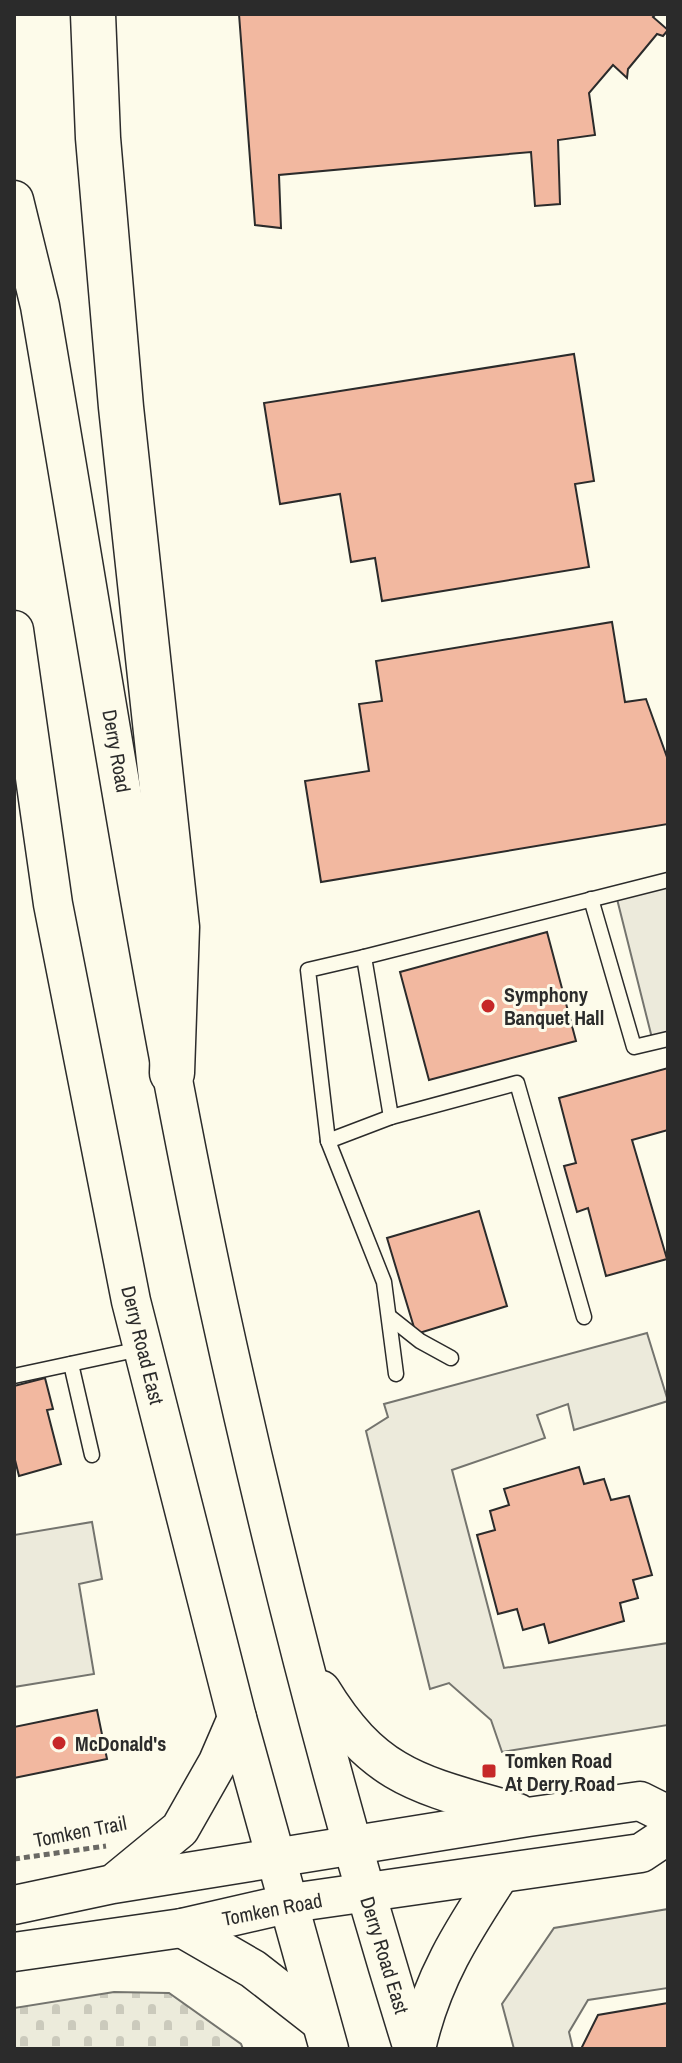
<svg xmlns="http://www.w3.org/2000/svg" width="682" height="2063" font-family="'Archivo Narrow',sans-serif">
<defs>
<pattern id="cemetery-stones" width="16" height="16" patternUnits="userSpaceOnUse" patternTransform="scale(2)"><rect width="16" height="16" fill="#ecebdb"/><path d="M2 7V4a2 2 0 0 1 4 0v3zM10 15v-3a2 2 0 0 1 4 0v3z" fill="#cbcabc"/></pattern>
</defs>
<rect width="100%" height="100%" fill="#fdfbea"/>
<polygon fill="url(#cemetery-stones)" stroke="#74746e" stroke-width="2" points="114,1992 169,1993 241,2044 243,2049 14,2049 14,2008"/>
<g fill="#eceadb" stroke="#74746e" stroke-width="2">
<polygon points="668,886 668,1043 654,1046 617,899"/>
<polygon points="647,1333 668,1401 574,1430 568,1404 537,1415 545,1438 452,1470 504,1668 668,1643 668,1725 502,1752 491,1720 449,1683 430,1689 366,1431 388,1417 384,1404"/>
<polygon points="92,1522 102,1579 79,1584 94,1674 14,1687 14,1535"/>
<polygon points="668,1909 668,1988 588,2000 569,2032 573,2049 514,2049 502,2004 554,1928"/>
</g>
<g fill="#f2b8a0" stroke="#2b2b2b" stroke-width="2">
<polygon points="239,14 656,14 653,17 668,30 663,36 657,34 628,69 627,78 613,65 589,93 595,135 558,140 560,204 535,206 531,152 279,175 281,228 255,225"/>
<polygon points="574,354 594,481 575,484 589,567 382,601 375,558 351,562 340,494 280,504 264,403"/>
<polygon points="612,622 625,702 646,699 668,760 668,824 321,882 305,781 369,771 359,704 382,701 376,661"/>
<polygon points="547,932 576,1041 429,1080 400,972"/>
<polygon points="668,1068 668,1130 632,1140 667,1259 606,1276 588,1208 577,1212 564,1166 576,1163 559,1098"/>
<polygon points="479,1211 507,1306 416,1334 387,1238"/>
<polygon points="45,1378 53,1409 47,1410 61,1464 19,1476 14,1456 14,1386"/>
<polygon points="579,1467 584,1484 604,1479 611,1500 629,1496 652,1575 633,1580 638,1598 620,1603 624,1621 549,1643 544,1624 523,1630 517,1609 498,1614 477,1535 495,1530 490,1511 509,1505 504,1489"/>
<polygon points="97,1710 107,1759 14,1778 14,1727"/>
<polygon points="668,2003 668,2049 581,2049 598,2015"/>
</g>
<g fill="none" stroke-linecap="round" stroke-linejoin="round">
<defs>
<g id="service">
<polyline points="591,899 634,1047 668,1039"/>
<polyline points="364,957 308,970 328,1141 384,1282 396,1374"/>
<polyline points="391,1117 364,957 668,880"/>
<polyline points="328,1141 391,1117 517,1083 584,1317"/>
<polyline points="391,1318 420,1341 451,1358"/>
<polyline points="71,1364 92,1455"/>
<polyline points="14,1376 140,1349"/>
</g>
<g id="secondary">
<path d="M 14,200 L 40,306 C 97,638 147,973 218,1303 C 273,1555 336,1803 413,2049"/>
<polyline points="14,630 53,904 131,1301 237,1718 329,2049"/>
<path d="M 321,1690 C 376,1780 423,1785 518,1813"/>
<polyline points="118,1880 180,1829 218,1762 237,1718"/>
<polyline points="14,1905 113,1884 528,1817 640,1801 668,1815"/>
<polyline points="182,1928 253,1969 321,2022"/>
<polyline points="14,1952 182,1928 291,1903 641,1853 668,1835"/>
<path d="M 416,2049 C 431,1980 462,1932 500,1874"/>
</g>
<polyline id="motorway" points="93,14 98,138 121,407 177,927 172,1073"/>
</defs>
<use href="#service" stroke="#2b2b2b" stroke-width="17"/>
<use href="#secondary" stroke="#2b2b2b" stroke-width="41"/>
<use href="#motorway" stroke="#2b2b2b" stroke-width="47"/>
<polyline stroke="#6a6964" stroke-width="5" stroke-dasharray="6 4" stroke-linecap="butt" points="14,1859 106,1846"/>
<use href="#service" stroke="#fdfbea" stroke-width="14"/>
<use href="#secondary" stroke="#fdfbea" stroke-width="38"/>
<use href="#motorway" stroke="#fdfbea" stroke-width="44"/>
</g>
<g fill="#c62828" stroke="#fdfbea" stroke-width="3">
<circle cx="488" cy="1006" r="8"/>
<circle cx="59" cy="1743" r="8"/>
<rect x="481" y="1763" width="16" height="16" rx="4"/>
</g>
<g text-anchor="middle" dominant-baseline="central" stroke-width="6" stroke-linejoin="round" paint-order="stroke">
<g font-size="20" fill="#2b2b2b" stroke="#fdfbea">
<text transform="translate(117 751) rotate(80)">Derry Road</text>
<text transform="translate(143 1345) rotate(76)">Derry Road East</text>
<text transform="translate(80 1831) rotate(-11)">Tomken Trail</text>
<text transform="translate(272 1909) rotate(-11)">Tomken Road</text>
<text transform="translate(385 1955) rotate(73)">Derry Road East</text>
</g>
<g font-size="20" font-weight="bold" fill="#2b2b2b" stroke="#fdfbea" text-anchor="start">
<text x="504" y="994">Symphony<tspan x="504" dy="23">Banquet Hall</tspan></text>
<text x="75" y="1743">McDonald's</text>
<text x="505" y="1760">Tomken Road<tspan x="505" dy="23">At Derry Road</tspan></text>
</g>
</g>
<rect width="682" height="2063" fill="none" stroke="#2b2b2b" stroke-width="32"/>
</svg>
